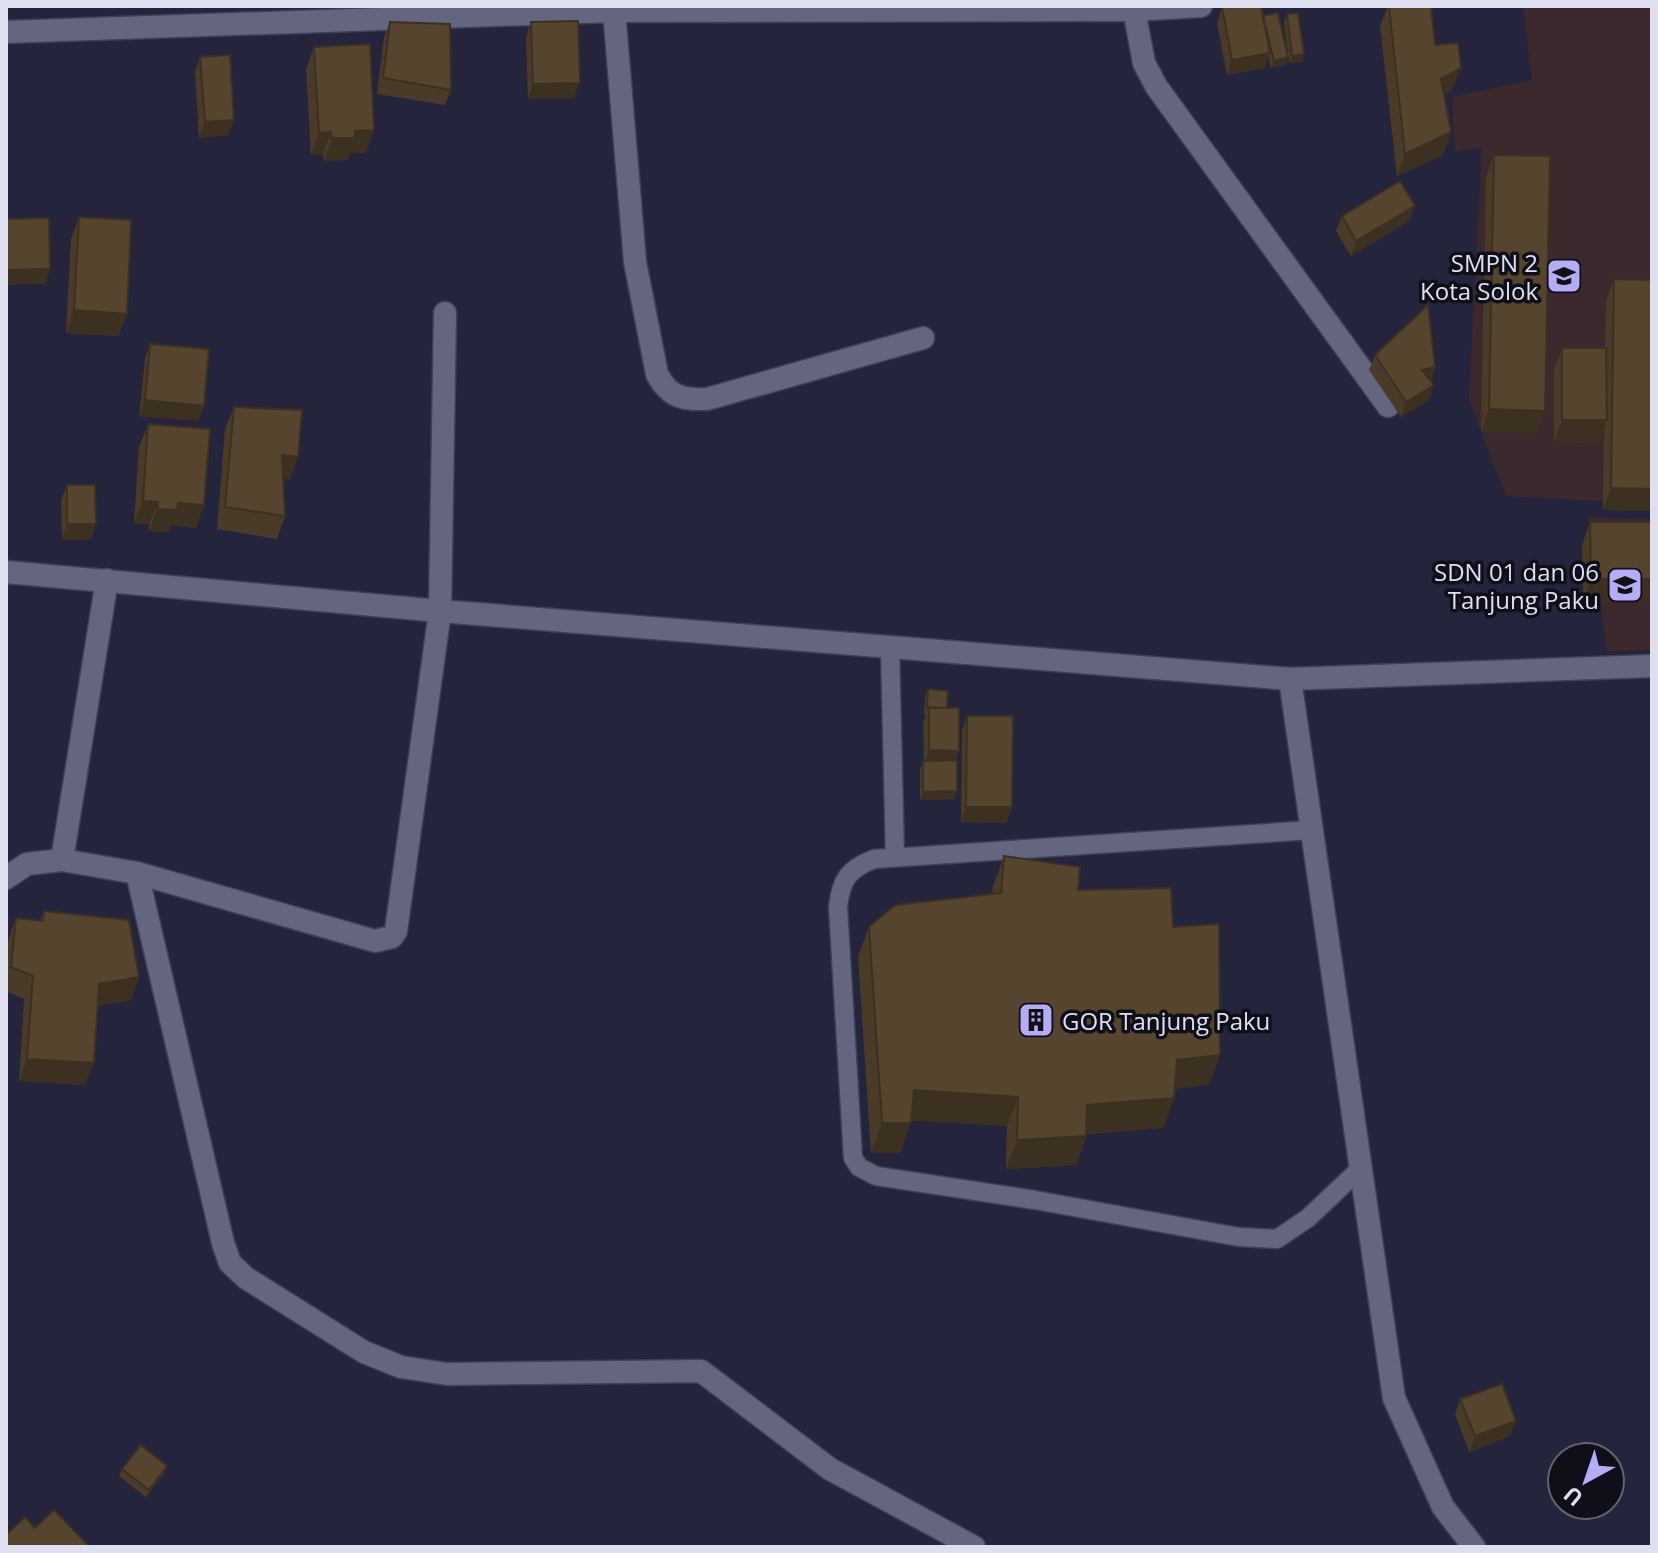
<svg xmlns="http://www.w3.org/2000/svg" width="1658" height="1553" font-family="'Open Sans',sans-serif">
<rect width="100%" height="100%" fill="#24253c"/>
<g fill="#3c292d">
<polygon points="1523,6 1652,6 1652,504 1506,496 1469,400 1482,147 1455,152 1452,97 1532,80"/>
<polygon points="1588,517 1652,520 1652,650 1607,651"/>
</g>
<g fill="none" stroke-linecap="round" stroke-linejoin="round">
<defs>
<g id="service">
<polyline points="890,647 895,857"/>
<path d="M 1312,830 L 874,859 C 848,869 841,880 838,907 L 853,1158 L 859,1167 L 876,1176 L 1035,1200 L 1239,1237 L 1277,1239 L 1308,1218 L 1362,1167"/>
</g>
<g id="minor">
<polyline points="1134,10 1144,63 1156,86 1388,406"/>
<path d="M 614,11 L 635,262 L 657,374 C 669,397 682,400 707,399 L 923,338"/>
<polyline points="6,32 614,11 1134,10 1201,6"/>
<polyline points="1290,679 1394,1398 1443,1507 1474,1547"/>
<polyline points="62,860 107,580"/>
<polyline points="137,873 223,1243 230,1263 246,1278 364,1352 401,1367 447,1374 701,1371 830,1469 974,1547"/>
<polyline points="6,878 27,864 62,860 137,873 375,941 392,937 396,931 440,611 445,313"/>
</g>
<polyline id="tertiary" points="6,572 440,611 1290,679 1652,666"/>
</defs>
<use href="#service" stroke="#404053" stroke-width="21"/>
<use href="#minor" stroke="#404053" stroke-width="25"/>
<use href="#tertiary" stroke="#404053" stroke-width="25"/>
<use href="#service" stroke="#646680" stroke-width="18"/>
<use href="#minor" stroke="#646680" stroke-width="22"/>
<use href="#tertiary" stroke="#646680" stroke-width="22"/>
</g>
<g fill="#493b28">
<polygon points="1388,6 1431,6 1435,45 1452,90 1444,95 1451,132 1443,155 1397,176 1380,26"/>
<polygon points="1222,7 1263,18 1286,65 1271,68 1268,57 1264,68 1227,75 1217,23"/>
<polygon points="1287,14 1304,54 1302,62 1289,63 1284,22"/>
<polygon points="390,22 451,90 445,105 377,94 384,37"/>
<polygon points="531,22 574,98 528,99 526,38"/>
<polygon points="314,47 366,153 350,153 347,160 324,161 323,154 311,155 306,69"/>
<polygon points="200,57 234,120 228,135 199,138 195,72"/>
<polygon points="1494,155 1537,433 1481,432 1486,177"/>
<polygon points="1415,206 1409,221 1351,256 1336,231 1342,216"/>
<polygon points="79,217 127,314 118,336 66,333 71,239"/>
<polygon points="1614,279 1652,280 1652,511 1603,510 1604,427 1599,443 1554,442 1554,370 1562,348 1605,348 1606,302"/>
<polygon points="150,344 204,406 198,421 139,416 145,359"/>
<polygon points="1375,355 1435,367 1431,380 1429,400 1401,417 1369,370"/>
<polygon points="234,407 290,479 283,478 285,516 277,539 217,529 225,429"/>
<polygon points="148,424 204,505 196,528 172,525 169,532 149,531 149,524 134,523 139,447"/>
<polygon points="67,485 91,539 62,540 61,500"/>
<polygon points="1590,522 1652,522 1652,601 1583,601 1582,545"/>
<polygon points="928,689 947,708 955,760 954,799 920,800 920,769 924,761 923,723 926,715 924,715 925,697"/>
<polygon points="967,716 1012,807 1006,823 961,822 962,731"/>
<polygon points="1004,856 1078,890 1173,927 1220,1055 1209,1084 1175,1089 1174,1098 1163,1128 1087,1134 1076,1165 1006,1169 1007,1126 911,1120 900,1153 871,1153 858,956 869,927 992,894 993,886"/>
<polygon points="44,911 131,1000 97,1006 85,1085 19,1081 24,999 6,991 6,956 8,940 16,918 40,921"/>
<polygon points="1460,1399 1510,1436 1469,1452 1455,1414"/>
<polygon points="167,1466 164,1474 146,1497 119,1476 122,1469"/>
</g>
<g fill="#3c3020">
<polygon points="1270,53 1264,68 1227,75 1232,60"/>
<polygon points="1304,54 1302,62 1289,63 1292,56"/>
<polygon points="1288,57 1286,65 1271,68 1274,61"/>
<polygon points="1461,68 1452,90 1433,101 1441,79"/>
<polygon points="580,83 574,98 528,99 533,84"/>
<polygon points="234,120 228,135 199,138 205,122"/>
<polygon points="374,130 366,153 350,153 347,160 324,161 332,138 355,131"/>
<polygon points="331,132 323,154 311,155 319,133"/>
<polygon points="1451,132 1443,155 1397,176 1405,154"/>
<polygon points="1415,206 1409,221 1351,256 1356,241"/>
<polygon points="50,269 45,284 6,285 6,270"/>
<polygon points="74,310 127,314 118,336 66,333"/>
<polygon points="1435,367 1430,382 1422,370"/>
<polygon points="1434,385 1429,400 1401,417 1406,402"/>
<polygon points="145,400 204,406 198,421 139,416"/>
<polygon points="1489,409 1545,411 1537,433 1481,432"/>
<polygon points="1562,420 1607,420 1599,443 1554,442"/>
<polygon points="282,455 298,457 290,479 274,477"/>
<polygon points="1611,488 1652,489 1652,511 1603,510"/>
<polygon points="143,501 158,502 149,524 134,523"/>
<polygon points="178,503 204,505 196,528 172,525 169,532 149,531 157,509"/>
<polygon points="67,524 96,524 91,539 62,540"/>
<polygon points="1591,579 1652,579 1652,601 1583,601"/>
<polygon points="929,750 959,751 953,766 924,766"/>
<polygon points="957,791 954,799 920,800 923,792"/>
<polygon points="966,807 1012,807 1006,823 961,822"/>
<polygon points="139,977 131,1000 91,1007 99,984"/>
<polygon points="1220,1055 1209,1084 1167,1090 1177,1060"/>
<polygon points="27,1059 94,1063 85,1085 19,1081"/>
<polygon points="914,1090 1018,1097 1007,1126 904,1120"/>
<polygon points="1174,1098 1163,1128 1076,1134 1087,1105"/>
<polygon points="882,1123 911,1123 900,1153 871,1153"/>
<polygon points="1086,1136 1076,1165 1006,1169 1017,1140"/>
<polygon points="1516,1421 1510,1436 1469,1452 1475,1436"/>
<polygon points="167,1466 164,1474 146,1497 149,1490"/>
</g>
<g fill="#55452e" stroke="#3c3020" stroke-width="2">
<polygon points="1230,6 1261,6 1270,53 1232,60 1222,7"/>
<polygon points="1389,6 1431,6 1435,45 1458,43 1461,68 1441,79 1451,132 1405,154"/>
<polygon points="1278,13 1288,57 1274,61 1263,16"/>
<polygon points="1298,13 1304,54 1292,56 1287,14"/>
<polygon points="578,21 580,83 533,84 531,22"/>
<polygon points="390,22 450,24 451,90 383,78"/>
<polygon points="370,44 374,130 355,131 355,138 332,138 331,132 319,133 314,47"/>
<polygon points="230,55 234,120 205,122 200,57"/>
<polygon points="1494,155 1550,156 1545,411 1489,409"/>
<polygon points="1400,181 1415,206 1356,241 1342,216"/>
<polygon points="79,217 131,220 127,314 74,310"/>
<polygon points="49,218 50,269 6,270 6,219"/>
<polygon points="1614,279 1652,280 1652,489 1611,488"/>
<polygon points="1428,305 1435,367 1422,370 1434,385 1406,402 1375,355"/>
<polygon points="150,344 209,349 204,406 145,400"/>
<polygon points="1562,348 1606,348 1607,420 1562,420"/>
<polygon points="234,407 302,410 298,457 282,455 285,516 225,507"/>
<polygon points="148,424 210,429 204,505 178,503 177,510 157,509 158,502 143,501"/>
<polygon points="67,485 95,485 96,524 67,524"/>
<polygon points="1590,522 1652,522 1652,579 1591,579"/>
<polygon points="928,689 948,691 947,708 927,707"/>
<polygon points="929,708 959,708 959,751 929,750"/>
<polygon points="967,716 1013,716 1012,807 966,807"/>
<polygon points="957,760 957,791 923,792 923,761"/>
<polygon points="1004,856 1080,867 1078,890 1171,888 1173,927 1219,924 1220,1055 1177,1060 1174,1098 1087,1105 1086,1136 1017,1140 1018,1097 914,1090 911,1123 882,1123 869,927 895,905 1001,893"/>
<polygon points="44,911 129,920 139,977 99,984 94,1063 27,1059 33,976 11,967 16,918 43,921"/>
<polygon points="1502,1384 1516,1421 1475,1436 1460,1399"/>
<polygon points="141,1445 167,1466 149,1490 122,1469"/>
<polygon points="54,1510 90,1547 6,1547 6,1535 25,1517 35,1528"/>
</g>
<defs>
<symbol id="school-square" viewBox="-11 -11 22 22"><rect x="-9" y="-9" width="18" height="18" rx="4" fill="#b5acf8" stroke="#0f0f19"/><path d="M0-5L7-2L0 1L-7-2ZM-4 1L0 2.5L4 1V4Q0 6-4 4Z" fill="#111"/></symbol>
<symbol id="building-square" viewBox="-11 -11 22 22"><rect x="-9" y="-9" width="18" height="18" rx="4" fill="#b5acf8" stroke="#0f0f19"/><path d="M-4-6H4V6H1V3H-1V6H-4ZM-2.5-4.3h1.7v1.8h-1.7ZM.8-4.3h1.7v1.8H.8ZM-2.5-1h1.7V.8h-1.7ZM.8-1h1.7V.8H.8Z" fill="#111"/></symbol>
</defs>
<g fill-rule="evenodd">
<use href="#school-square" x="1544" y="256" width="40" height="40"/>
<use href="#school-square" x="1605" y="565" width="40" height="40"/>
<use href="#building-square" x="1016" y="1000" width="40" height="40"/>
</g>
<g text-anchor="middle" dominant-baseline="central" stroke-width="7" stroke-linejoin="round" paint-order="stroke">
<g font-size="24" fill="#dee0ef" stroke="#0f0f19" text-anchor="end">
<text x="1538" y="262">SMPN 2<tspan x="1538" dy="28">Kota Solok</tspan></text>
<text x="1599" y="571">SDN 01 dan 06<tspan x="1599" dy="28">Tanjung Paku</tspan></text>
<text x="1062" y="1020" text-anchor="start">GOR Tanjung Paku</text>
</g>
</g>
<rect width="1658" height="1553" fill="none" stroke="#dee0ef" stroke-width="16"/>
<g transform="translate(1586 1481) rotate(220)"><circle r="38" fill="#0f0f19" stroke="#62636f" stroke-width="2"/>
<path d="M0-6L14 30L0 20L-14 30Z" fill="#b5acf8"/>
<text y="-12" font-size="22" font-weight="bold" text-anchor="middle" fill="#dee0ef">U</text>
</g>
</svg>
